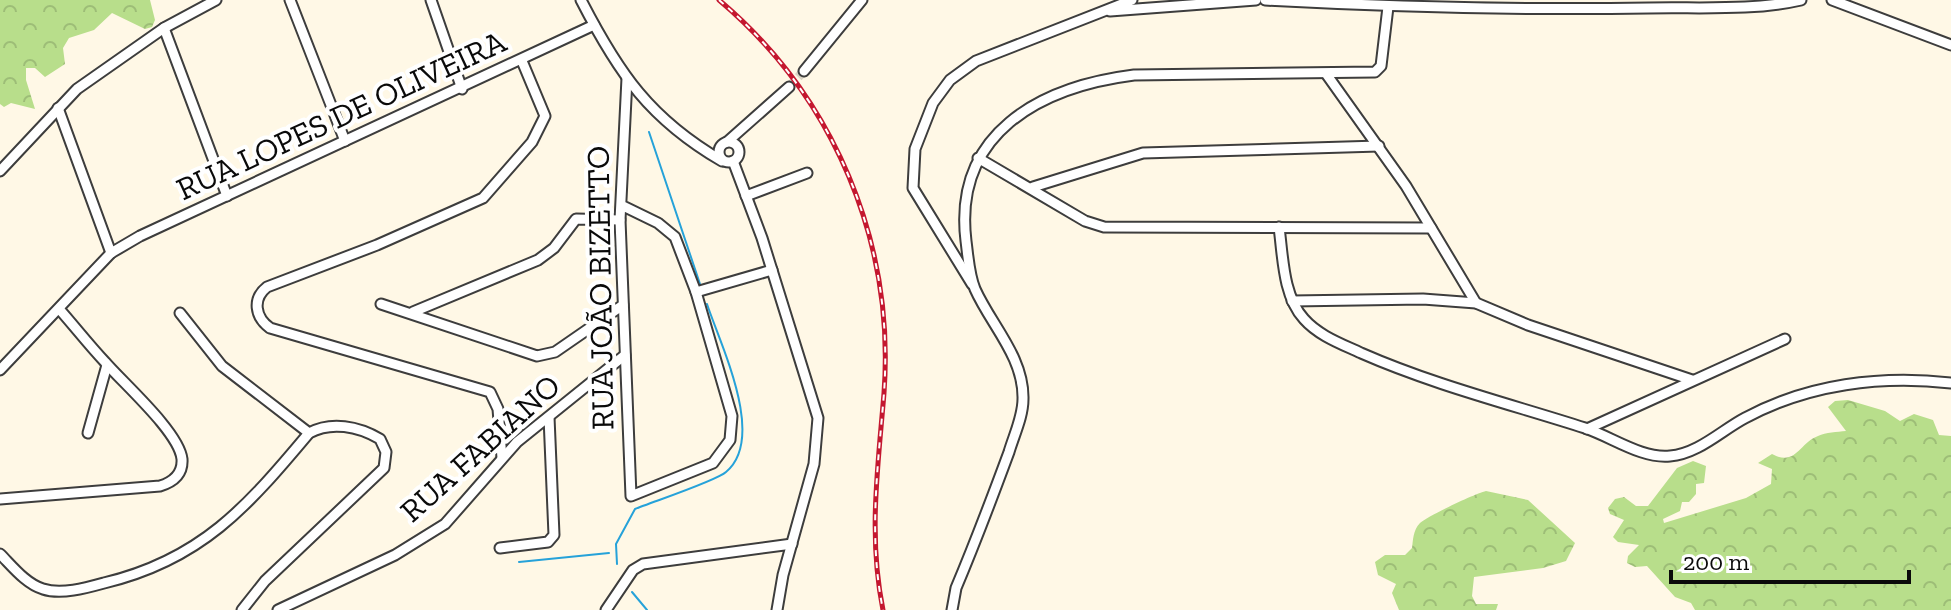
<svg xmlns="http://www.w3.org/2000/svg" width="1951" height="610" font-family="'Zilla Slab',serif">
<defs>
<pattern id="forest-crowns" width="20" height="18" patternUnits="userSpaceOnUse" patternTransform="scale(2)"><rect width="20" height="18" fill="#b8de8b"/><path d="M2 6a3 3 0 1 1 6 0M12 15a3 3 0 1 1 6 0" fill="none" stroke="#9dbd77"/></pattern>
</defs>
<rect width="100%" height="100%" fill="#fff8e6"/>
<g fill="url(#forest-crowns)">
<polygon points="0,0 150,0 155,20 152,27 145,29 112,13 94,30 69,38 63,48 65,64 45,77 35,68 26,68 26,80 35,109 11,103 4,107 0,104"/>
<path d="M 1848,400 L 1885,411 L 1900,421 L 1914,414 L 1933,420 L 1939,435 L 1951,436 L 1951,610 L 1695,610 L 1691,603 L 1675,597 L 1647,566 L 1635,567 L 1627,563 L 1628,556 L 1639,545 L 1618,542 L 1613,537 L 1624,520 L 1610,514 L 1608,508 L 1615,499 L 1624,497 L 1636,506 L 1648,506 L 1677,468 L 1693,461 L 1706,466 L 1704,483 L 1696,484 L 1696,494 L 1689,502 L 1682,502 L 1680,511 L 1663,519 L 1664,523 L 1746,498 L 1771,484 L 1772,469 L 1758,463 L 1772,454 C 1796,467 1799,443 1818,436 C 1826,432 1837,432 1846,431 L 1828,407 L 1835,401 Z"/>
<path d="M 1486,491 L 1528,500 L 1575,543 L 1566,561 L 1543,568 L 1474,577 L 1472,596 L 1476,604 L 1498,604 L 1496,610 L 1399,610 L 1392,593 L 1396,584 L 1378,575 L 1375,562 L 1385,555 L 1405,555 L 1412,548 C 1413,540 1413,530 1420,523 C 1428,516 1474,494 1486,491 Z"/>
</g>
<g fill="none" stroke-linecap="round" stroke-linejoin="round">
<g stroke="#26a2d9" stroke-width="2">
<polyline points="649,132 700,284"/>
<polyline points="519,562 609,553"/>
<path d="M 617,564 L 616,544 L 635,509 C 652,502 716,481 726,472 C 767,438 720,344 707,304"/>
<polyline points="632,592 647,610"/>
</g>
<polyline stroke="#dad4c5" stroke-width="9" stroke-dasharray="9 4.5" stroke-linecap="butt" points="789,87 804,71"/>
<defs>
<g id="minor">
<polyline points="290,0 345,141"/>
<polyline points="431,0 462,89"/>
<path d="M 581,0 C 619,74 650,119 722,161"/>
<path d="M 1265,0 C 1393,7 1521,10 1649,8 C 1699,7 1753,11 1801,0"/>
<polyline points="1832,0 1951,45"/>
<polyline points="1110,11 1256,0"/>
<polyline points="164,28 227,196"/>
<polyline points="804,71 862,0"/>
<polyline points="1327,75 1406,186 1476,303"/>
<polyline points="58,108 111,253"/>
<circle cx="729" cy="152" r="10"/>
<polyline points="727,142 789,87"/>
<polyline points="978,158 1085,221 1104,227 1431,228"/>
<polyline points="733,161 762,238 818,418 814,464 783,575 777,610"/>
<polyline points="0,171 77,89 164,28 216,0"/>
<polyline points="1033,187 1143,153 1379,146"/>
<polyline points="746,196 807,173"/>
<polyline points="621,205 658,223 675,237 696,292 732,416 730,440 713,463 631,496 620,220 627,78"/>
<path d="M 1279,227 C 1283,257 1283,296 1304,319 C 1319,336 1342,344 1361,353 C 1434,385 1510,404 1585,428 C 1612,437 1642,459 1670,456 C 1698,454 1722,430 1745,418 C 1808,384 1881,375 1951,383"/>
<polyline points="972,284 913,188 915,149 933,103 950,80 976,61 1132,0"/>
<polyline points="696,292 772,270"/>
<polyline points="1292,301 1423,299 1476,303 1528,325 1692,380"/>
<polyline points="381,304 537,356 555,352 623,305"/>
<polyline points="413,312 538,260 554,248 576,219 620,220"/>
<polyline points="180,313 222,366 309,433"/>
<polyline points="0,370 111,253 140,236 594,25"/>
<polyline points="1587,429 1785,339"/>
<polyline points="88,433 107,365"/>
<path d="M 502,458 L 498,409 L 490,392 L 270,328 C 255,317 252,299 267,287 L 377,245 L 483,198 L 532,142 L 545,116 L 522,61"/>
<path d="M 0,499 L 160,486 C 173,482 183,474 182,459 C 179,432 123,383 105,362 C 89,345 75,327 60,310"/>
<polyline points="500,548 548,542 554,535 549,417"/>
<path d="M 0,554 C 12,566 26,584 43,589 C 61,595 86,588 104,583 C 201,560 247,507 309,433 C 331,421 358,426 380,439 L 386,452 L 384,468 L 265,581 L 242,610"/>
<polyline points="278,610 395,555 445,524 517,442 625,355"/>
<polyline points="606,610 633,570 643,564 792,544"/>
<path d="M 952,610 L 956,588 C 975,543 992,498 1009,452 C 1014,435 1023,417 1023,399 C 1024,357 991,325 975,289 C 969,275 968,256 966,241 C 953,134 1039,87 1134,75 L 1375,72 L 1381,66 L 1388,7"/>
</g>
</defs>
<use href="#minor" stroke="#3d3d3d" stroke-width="13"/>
<use href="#minor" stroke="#fff" stroke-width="9"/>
<defs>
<path id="rail" d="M 719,0 C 834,97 895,242 884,393 C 878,467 868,536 883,610"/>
</defs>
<use href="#rail" stroke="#c4172f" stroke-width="5"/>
<use href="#rail" stroke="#fff" stroke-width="2" stroke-dasharray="6" stroke-linecap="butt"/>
</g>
<g text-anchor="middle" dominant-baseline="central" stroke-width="8" stroke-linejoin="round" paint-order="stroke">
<g font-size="32" fill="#0a0a0a" stroke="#fff">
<text transform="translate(341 115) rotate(-25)">RUA LOPES DE OLIVEIRA</text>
<text transform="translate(600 288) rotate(-91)">RUA JOÃO BIZETTO</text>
<text transform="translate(480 448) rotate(-42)">RUA FABIANO</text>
</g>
</g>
<path d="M1671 570v12h238v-12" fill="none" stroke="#0a0a0a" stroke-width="4"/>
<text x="1683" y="570" font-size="24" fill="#0a0a0a" stroke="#ffffff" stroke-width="6" paint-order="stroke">200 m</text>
</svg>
